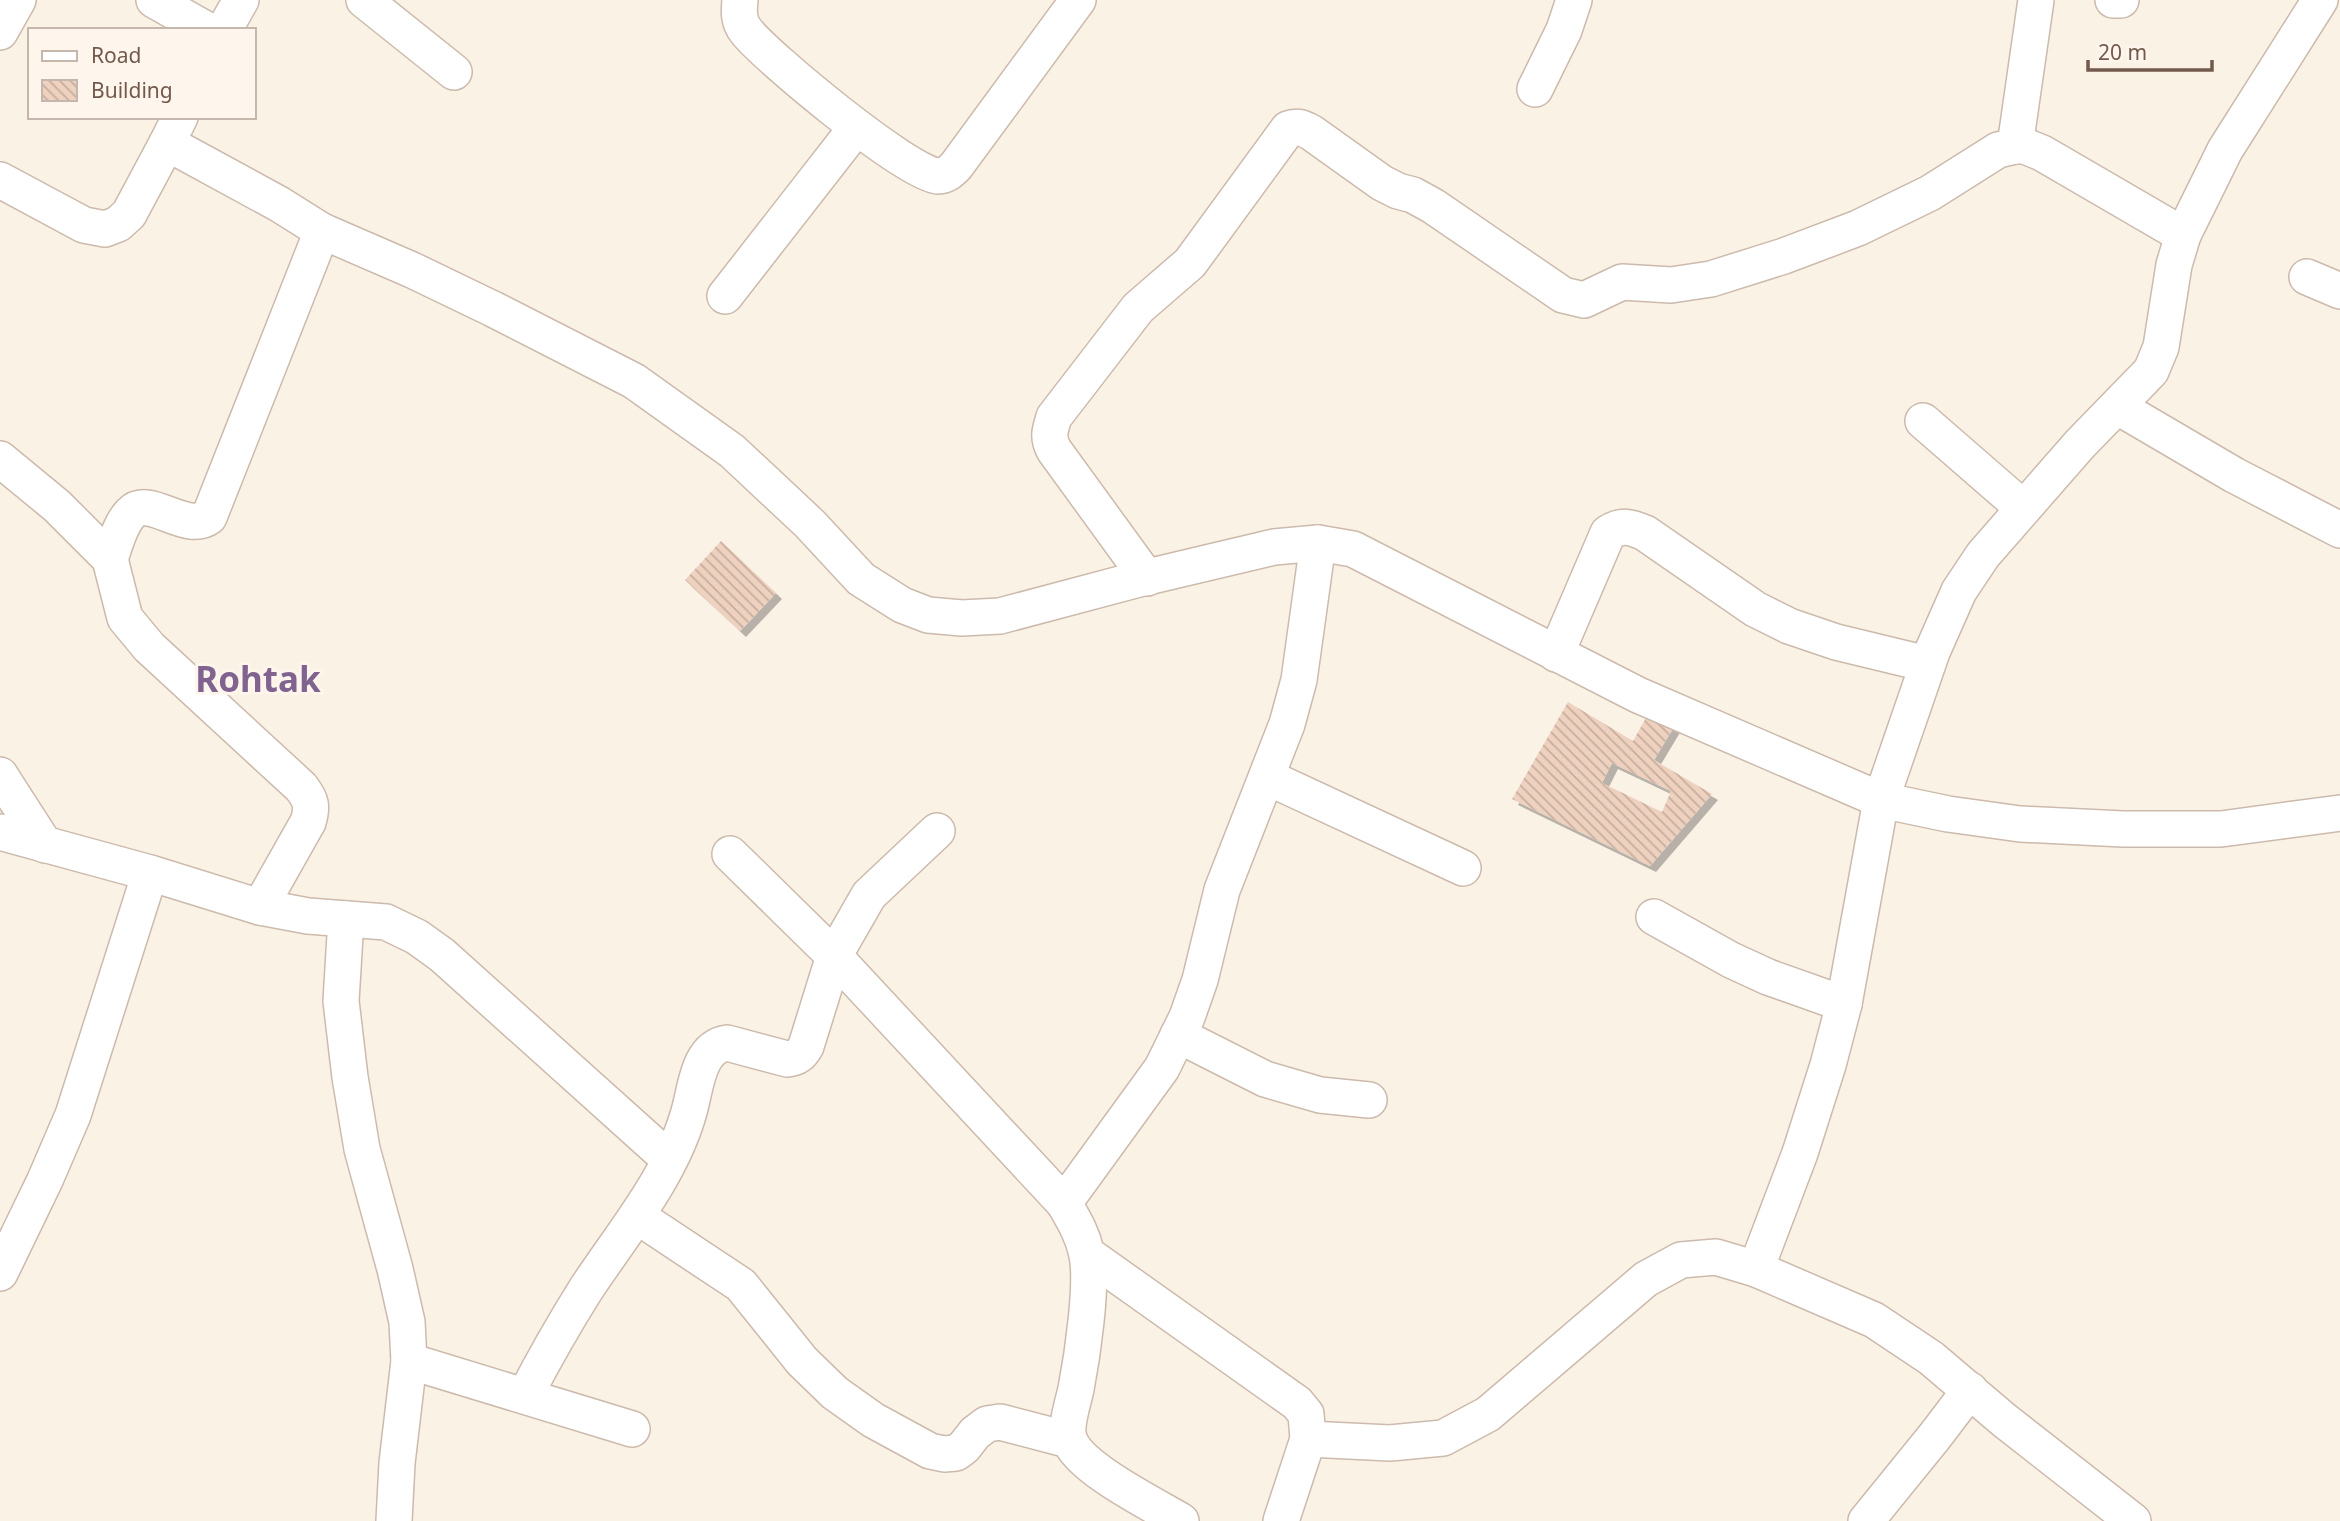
<svg xmlns="http://www.w3.org/2000/svg" width="2340" height="1521" font-family="'Noto Sans',sans-serif">
<defs>
<pattern id="building-back-hatch" width="6" height="6" patternUnits="userSpaceOnUse" patternTransform="scale(1.75)"><rect width="6" height="6" fill="#efd1bf"/><path d="M-1 5l2 2M0 0l6 6M5-1l2 2" fill="none" stroke="#c6ad9d"/></pattern>
<filter id="shadow"><feDropShadow dx="6" dy="6" stdDeviation="0" flood-color="#0004"/></filter>
</defs>
<rect width="100%" height="100%" fill="#fbf2e6"/>
<g fill="url(#building-back-hatch)" fill-rule="evenodd" filter="url(#shadow)">
<polygon points="721,541 776,593 740,631 685,580"/>
<path d="M 1656,700 L 1681,715 L 1654,760 L 1712,794 L 1650,866 L 1512,799 L 1568,702 L 1633,741 ZM 1612,763 L 1671,791 L 1662,812 L 1602,783 Z"/>
</g>
<g fill="none" stroke-linecap="round" stroke-linejoin="round">
<defs>
<g id="minor">
<polyline points="154,0 207,30"/>
<polyline points="364,0 454,72"/>
<path d="M 740,0 C 739,11 738,21 746,31 C 766,57 909,175 938,176 C 946,176 951,171 956,166 L 1078,0"/>
<polyline points="2113,0 2121,0"/>
<polyline points="224,30 241,0"/>
<polyline points="0,32 18,0"/>
<polyline points="1535,89 1564,30 1574,0"/>
<polyline points="180,117 167,143 279,204 322,231 412,270 493,309 634,381 732,451 810,524 861,579 902,605 928,615 962,618 1000,616 1139,579 1274,547 1318,543 1353,549 1638,695 1881,800 1948,814 2020,824 2123,829 2221,829 2340,813"/>
<polyline points="2015,146 2036,0"/>
<polyline points="0,180 84,225 105,229 118,224 129,214 167,143"/>
<polyline points="2307,277 2340,291"/>
<polyline points="725,296 856,128"/>
<polyline points="2118,407 2234,475 2340,530"/>
<polyline points="1923,421 2023,508"/>
<path d="M 0,459 L 57,506 L 110,559 L 125,618 L 149,647 L 301,787 C 311,800 313,806 308,822 L 260,907"/>
<path d="M 110,559 C 115,545 120,524 131,513 C 149,494 186,534 209,517 L 322,231"/>
<path d="M 1147,578 L 1054,450 C 1047,437 1050,430 1054,417 L 1138,308 L 1190,263 L 1288,129 C 1298,125 1303,128 1312,133 L 1382,183 L 1398,191 L 1413,195 L 1433,206 L 1563,295 L 1584,300 L 1622,282 L 1671,285 L 1711,279 L 1784,256 L 1858,228 L 1930,193 L 1998,150 L 2015,146 L 2025,146 L 2042,153 L 2183,235"/>
<path d="M 1556,654 L 1608,533 C 1622,524 1631,527 1645,533 L 1755,609 L 1789,626 L 1836,642 L 1927,664"/>
<polyline points="0,775 45,845"/>
<polyline points="1267,777 1463,868"/>
<polyline points="0,832 150,873 260,907 308,916 386,922 417,937 442,955 669,1159"/>
<polyline points="730,854 834,956 1064,1203"/>
<polyline points="1654,917 1731,960 1768,977 1844,1004"/>
<polyline points="346,919 341,1001 350,1077 362,1149 395,1269 407,1322 409,1361 397,1463 394,1521"/>
<polyline points="1178,1035 1265,1079 1320,1095 1369,1100"/>
<polyline points="637,1216 741,1285 802,1361 835,1393 873,1420 930,1451 944,1454 956,1453 964,1447 975,1433 987,1424 1000,1422 1069,1440"/>
<polyline points="1087,1254 1297,1403 1306,1414 1308,1439 1281,1521"/>
<polyline points="1756,1269 1800,1153 1828,1065 1844,1004 1881,800 1932,652 1959,591 1983,555 2080,444 2151,371 2161,347 2174,265 2183,235 2225,150 2320,0"/>
<polyline points="0,1273 45,1180 73,1115 150,873"/>
<polyline points="409,1361 632,1429"/>
<path d="M 525,1396 C 544,1359 564,1324 586,1289 C 623,1233 673,1174 690,1108 C 696,1085 699,1047 727,1043 L 787,1059 C 797,1058 801,1055 806,1046 L 834,956 L 869,895 L 937,831"/>
<polyline points="1308,1439 1390,1443 1443,1438 1488,1414 1646,1279 1681,1260 1716,1257 1756,1269 1874,1320 1931,1358 2004,1420 2133,1521"/>
<path d="M 1181,1521 C 1154,1505 1081,1469 1070,1441 C 1064,1428 1073,1403 1076,1389 C 1082,1358 1094,1280 1086,1251 C 1082,1233 1073,1219 1064,1203 L 1162,1068 L 1187,1017 L 1200,980 L 1222,890 L 1287,724 L 1299,680 L 1318,543"/>
<polyline points="1866,1521 1935,1436 1970,1390"/>
</g>
</defs>
<use href="#minor" stroke="#ccbaac" stroke-width="38"/>
<use href="#minor" stroke="#fff" stroke-width="35"/>
</g>
<g text-anchor="middle" dominant-baseline="central" stroke-width="6" stroke-linejoin="round" paint-order="stroke">
<g font-size="35" font-weight="bold" fill="#80648f" stroke="#fef6ec">
<text x="258" y="678">Rohtak</text>
</g>
</g>
<rect x="28" y="28" width="228" height="91" fill="#fef6ec" stroke="#c6b7ac" stroke-width="2"/>
<rect x="42" y="51" width="35" height="10" fill="#ffffff" stroke="#c6b7ac" stroke-width="2"/>
<text x="91" y="63" font-size="21" fill="#73594c">Road</text>
<rect x="42" y="80" width="35" height="21" fill="url(#building-back-hatch)" stroke="#c6b7ac" stroke-width="2"/>
<text x="91" y="98" font-size="21" fill="#73594c">Building</text>
<path d="M2088 60v10h124v-10" fill="none" stroke="#73594c" stroke-width="3.5"/>
<text x="2098" y="60" font-size="21" fill="#73594c" stroke="#fef6ec" stroke-width="5" paint-order="stroke">20 m</text>
</svg>
